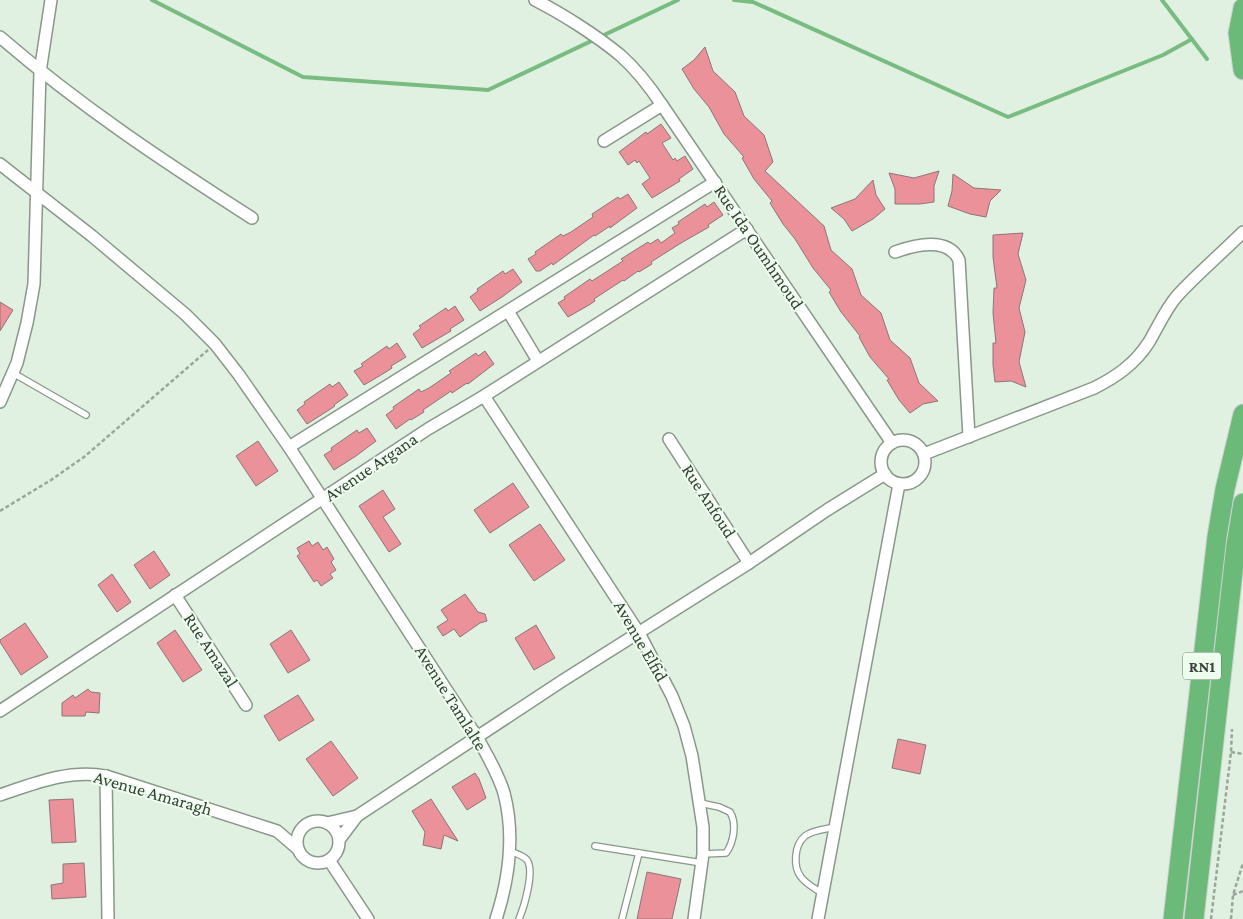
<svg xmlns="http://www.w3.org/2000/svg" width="1243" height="919" font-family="'Crimson Pro',serif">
<rect width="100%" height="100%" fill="#e0f0e1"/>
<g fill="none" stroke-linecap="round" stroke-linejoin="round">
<g stroke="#79bc81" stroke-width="4">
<polyline points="152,0 303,77 488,90 678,0"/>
<polyline points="734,0 753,2 1008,117 1163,55 1192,39"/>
<polyline points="1162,0 1207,59"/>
</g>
</g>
<g fill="#ea9199" stroke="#8c7677">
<polygon points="705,47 713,71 735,92 744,116 764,135 773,162 765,171 824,226 831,250 852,269 861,295 881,313 890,340 910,358 919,383 938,401 923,404 910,413 899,400 887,380 889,379 870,357 859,337 860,336 841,312 829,292 831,290 813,268 795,239 783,224 770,203 772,201 754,179 742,158 744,157 724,134 709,107 694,89 682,69 694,60"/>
<polygon points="661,124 671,138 662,143 673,160 675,158 677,161 685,156 693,169 679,179 680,181 652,198 642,184 650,178 639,161 637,163 635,160 628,165 619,152 646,132 647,134"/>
<polygon points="939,171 934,186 934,202 920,204 895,204 895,189 889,173 914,178"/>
<polygon points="953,174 974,188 1001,190 990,201 986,217 970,214 948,206 952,191"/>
<polygon points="873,180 876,195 885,209 873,219 852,231 844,219 831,208 855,199"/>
<polygon points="628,194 637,208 610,228 610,226 595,236 594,235 553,265 552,263 540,271 536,271 528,259 536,254 535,252 561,234 563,236 571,232 593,217 592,214 618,197 620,199"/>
<polygon points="714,202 723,215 708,225 709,227 681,243 651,262 652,264 639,272 638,271 624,281 623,280 594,299 595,301 589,305 568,317 558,303 565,299 564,297 590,279 592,281 623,261 621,259 648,242 650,244 658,239 661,243 675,233 672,228 679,224 678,222 705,204 707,207"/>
<polygon points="1023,233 1018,254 1026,280 1019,308 1025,332 1019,362 1026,387 1011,381 995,382 993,365 993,343 996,343 993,313 994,288 997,288 993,257 993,235"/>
<polygon points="513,269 522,282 502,297 480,311 470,297 478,291 477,289 503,271 505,274"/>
<polygon points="0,302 13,310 0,331"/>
<polygon points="455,306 464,320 450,329 451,331 422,348 413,334 421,328 419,326 446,308 448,311"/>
<polygon points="397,343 406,357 391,366 392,368 386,372 364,385 354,371 363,366 361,364 387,346 389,349"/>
<polygon points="485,351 494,364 468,384 467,383 452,393 451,391 423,410 424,412 411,420 410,419 396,429 386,415 394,409 393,407 419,389 421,392 429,388 451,373 449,371 476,353 478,356"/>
<polygon points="339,382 348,395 334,405 335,406 329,410 307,424 297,410 305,404 304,402 330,384 332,387"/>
<polygon points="367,428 376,441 356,456 334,470 324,455 332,450 331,448 357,430 359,433"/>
<polygon points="258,441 278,471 256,486 236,456"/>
<polygon points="513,483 529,507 490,533 474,510"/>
<polygon points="383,490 395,509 383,517 401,544 389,552 359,506"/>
<polygon points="540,524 565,560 534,581 509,545"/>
<polygon points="309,541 312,546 318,542 323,550 327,547 334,559 331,562 336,570 330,574 333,578 321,586 317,580 314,582 297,556 300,554 297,548"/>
<polygon points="154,551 170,575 150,589 134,565"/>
<polygon points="112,574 131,602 117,612 98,585"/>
<polygon points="465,594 478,612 485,614 487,621 480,623 460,637 454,629 443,636 437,627 448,620 441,610"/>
<polygon points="25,623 48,657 21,675 0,642 0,640"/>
<polygon points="536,625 555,658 534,670 515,638"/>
<polygon points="175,630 202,670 183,682 157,643"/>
<polygon points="291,630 310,660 288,673 270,644"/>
<polygon points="88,689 91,692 100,693 99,713 86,712 85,716 62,716 62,703 73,695 75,698"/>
<polygon points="298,695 314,720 279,741 264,716"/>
<polygon points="898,739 926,745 920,774 892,768"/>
<polygon points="331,741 358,778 333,796 306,759"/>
<polygon points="475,773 479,779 486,798 467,810 452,787"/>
<polygon points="73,799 76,842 52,843 49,800"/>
<polygon points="431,799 458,841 444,835 441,849 423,845 425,832 412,811"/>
<polygon points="84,863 86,897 52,899 51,885 63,883 63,864"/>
<polygon points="647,872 681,879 672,919 637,919"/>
</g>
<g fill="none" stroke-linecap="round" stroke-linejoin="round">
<defs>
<g id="service">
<polyline points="13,373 86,415"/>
<path d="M 700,803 L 719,807 L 730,812 C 737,823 734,842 726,853 L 703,854"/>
<polyline points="595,846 702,863"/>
<path d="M 509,851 C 515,853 523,855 527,860 C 535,871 524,907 519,919"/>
<path d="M 823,894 C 816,889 806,884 801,877 C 793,867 794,845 805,836 C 812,830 827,829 835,827"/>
<polyline points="622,919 639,853"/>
</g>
<g id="minor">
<path d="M 535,0 C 561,13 597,36 620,55 C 636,69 650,87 662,105 L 892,443"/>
<path d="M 0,37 C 80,106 163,161 252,218"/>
<polyline points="604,141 662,105"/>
<path d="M 0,164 L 92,236 L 185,314 L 215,344 L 239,375 L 289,447 L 477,737 C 487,755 498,773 504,793 C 515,835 509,879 496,919"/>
<path d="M 895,252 C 915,245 948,237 959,260 L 969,437"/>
<polyline points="508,311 538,361"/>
<polyline points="484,396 639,633 672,696 684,726 692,756 703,827 703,854 694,919"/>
<polyline points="0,402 17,363 27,323 34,284 40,72 51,0"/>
<polyline points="669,439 749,563"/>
<circle cx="903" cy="462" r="22"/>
<polyline points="289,447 715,182"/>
<path d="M 924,454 L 1094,388 C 1116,377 1135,364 1149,342 C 1158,327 1165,310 1177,296 C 1197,274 1221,254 1243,232"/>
<polyline points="175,595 246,705"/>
<polyline points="0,711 428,429 484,396 747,229"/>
<polyline points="106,776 108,919"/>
<path d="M 0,795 C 35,783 70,769 106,776 L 277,831 L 298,849"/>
<circle cx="318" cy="842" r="21"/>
<polyline points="327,823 357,816"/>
<polyline points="339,840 357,816 562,681 749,563 827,510 885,474"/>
<polyline points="329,860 368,919"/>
<polyline points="818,919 899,484"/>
</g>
<g id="trunk">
<polyline points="1243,8 1238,33 1243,70"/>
<polyline points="1173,919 1217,536 1225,489 1243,414"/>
<polyline points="1194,919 1236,545 1243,503"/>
</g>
</defs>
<use href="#service" stroke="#89988a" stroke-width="8"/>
<use href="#minor" stroke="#89988a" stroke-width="14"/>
<use href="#trunk" stroke="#cfd1cf" stroke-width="21"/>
<g stroke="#9aa69b" stroke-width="2.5" stroke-dasharray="4 2.5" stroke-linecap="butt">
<polyline points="0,511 51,480 84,457 208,350"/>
<polyline points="1231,752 1243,754"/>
<polyline points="1233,895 1243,891"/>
<polyline points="1211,919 1231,752 1232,729"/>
<polyline points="1231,919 1233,895 1243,863"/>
</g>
<use href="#service" stroke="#fff" stroke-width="5.5"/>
<use href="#minor" stroke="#fff" stroke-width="11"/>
<use href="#trunk" stroke="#6cba7a" stroke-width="19"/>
</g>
<g text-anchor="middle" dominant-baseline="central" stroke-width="4" stroke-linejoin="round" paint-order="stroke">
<rect fill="#edfdee" stroke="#6f786f" stroke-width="1" x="1183" y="652.5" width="38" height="27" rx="4"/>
<g font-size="16" font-weight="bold" fill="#393f39">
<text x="1202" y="666">RN1</text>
</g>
<g font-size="18" fill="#393f39" stroke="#edfdee">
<text transform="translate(759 247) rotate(56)">Rue Ida Oumhmoud</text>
<text transform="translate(371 467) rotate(-34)">Avenue Argana</text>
<text transform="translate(709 501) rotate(57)">Rue Anfoud</text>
<text transform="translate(641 641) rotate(60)">Avenue Elfid</text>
<text transform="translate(211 650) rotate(57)">Rue Amazal</text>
<text transform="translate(451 698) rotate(58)">Avenue Tamlalte</text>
<text transform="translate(153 793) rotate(16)">Avenue Amaragh</text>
</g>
</g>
</svg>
